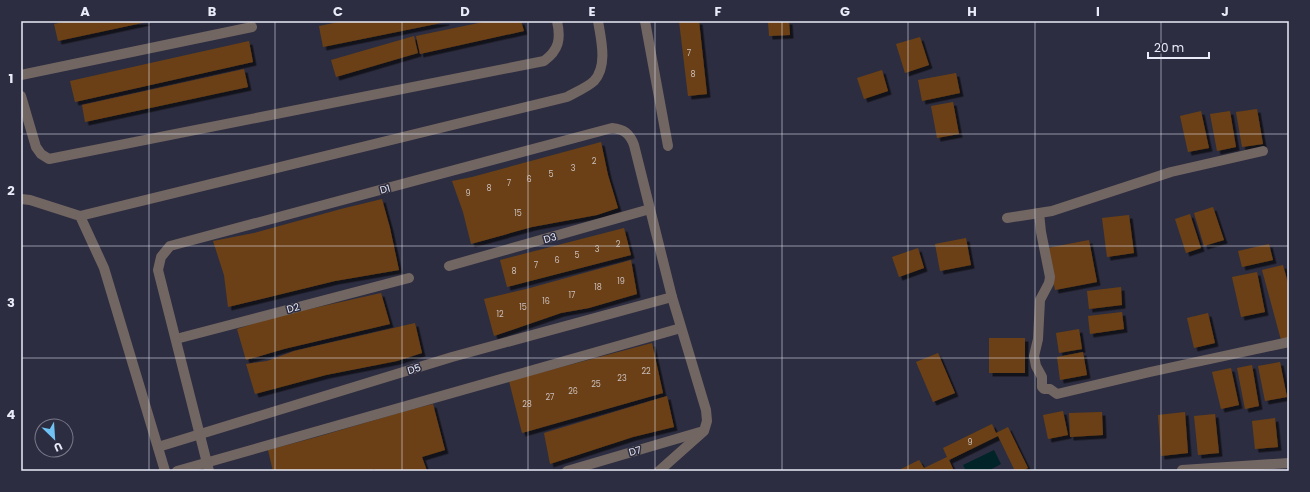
<svg xmlns="http://www.w3.org/2000/svg" width="1310" height="492" font-family="Poppins,sans-serif">
<defs>
<filter id="shadow"><feDropShadow dx="3.5" dy="3.5" stdDeviation="0" flood-color="#0009"/></filter>
</defs>
<rect width="100%" height="100%" fill="#2d2d41"/>
<polygon fill="#002428" points="994,450 1001,464 988,471 966,471 963,465"/>
<g fill="#6c4113" filter="url(#shadow)">
<polygon points="68,21 147,21 147,22 58,41 54,24"/>
<polygon points="344,21 446,21 446,22 323,47 319,26"/>
<polygon points="488,21 521,21 524,31 420,54 416,36"/>
<polygon points="679,21 699,21 707,94 688,96"/>
<polygon points="768,21 789,21 790,35 769,36"/>
<polygon points="414,36 418,53 336,77 331,60"/>
<polygon points="920,37 929,65 905,73 896,44"/>
<polygon points="249,41 253,62 75,102 70,81"/>
<polygon points="244,69 248,87 85,122 82,105"/>
<polygon points="882,70 888,91 864,99 857,78"/>
<polygon points="956,73 960,93 922,101 918,80"/>
<polygon points="953,102 959,134 937,138 931,106"/>
<polygon points="1257,109 1263,144 1242,147 1236,112"/>
<polygon points="1201,111 1209,148 1188,152 1180,116"/>
<polygon points="1230,111 1236,147 1217,151 1210,114"/>
<polygon points="601,142 608,175 618,208 597,215 532,227 471,244 463,212 452,181 472,177"/>
<polygon points="382,199 390,228 399,270 335,281 228,307 224,275 213,241 254,233 341,209"/>
<polygon points="1213,207 1224,240 1204,246 1194,213"/>
<polygon points="1190,214 1201,248 1186,253 1175,219"/>
<polygon points="1129,215 1134,253 1107,257 1102,218"/>
<polygon points="624,228 631,255 507,287 500,260"/>
<polygon points="966,238 971,265 940,271 935,244"/>
<polygon points="1089,240 1097,282 1055,290 1047,248"/>
<polygon points="1269,244 1273,260 1242,267 1238,251"/>
<polygon points="918,248 924,268 899,277 892,257"/>
<polygon points="631,260 637,294 589,308 561,313 494,336 484,299 530,288"/>
<polygon points="1283,265 1289,287 1289,338 1281,340 1262,270"/>
<polygon points="1257,272 1265,312 1241,317 1232,277"/>
<polygon points="1121,287 1122,305 1089,309 1087,291"/>
<polygon points="381,293 390,324 284,349 246,360 237,329 274,317"/>
<polygon points="1122,312 1124,329 1090,334 1088,316"/>
<polygon points="1208,313 1215,343 1194,348 1187,318"/>
<polygon points="415,323 422,353 397,361 326,375 255,394 246,364 267,361 294,351"/>
<polygon points="1079,329 1082,349 1059,353 1056,333"/>
<rect x="989" y="338" width="36" height="35"/>
<polygon points="652,343 663,393 522,433 509,381"/>
<polygon points="1083,352 1087,375 1060,380 1057,357"/>
<polygon points="938,353 955,393 933,402 916,362"/>
<polygon points="1280,362 1287,397 1265,401 1258,366"/>
<polygon points="1252,365 1259,406 1245,409 1237,368"/>
<polygon points="1231,368 1239,405 1221,409 1212,372"/>
<polygon points="667,396 674,427 633,437 550,464 544,433"/>
<polygon points="433,404 445,450 422,457 427,471 375,471 375,469 369,471 273,471 268,450 317,437 409,410"/>
<polygon points="1063,411 1068,435 1048,439 1043,415"/>
<polygon points="1102,412 1103,435 1070,437 1069,413"/>
<polygon points="1185,412 1188,453 1161,456 1158,415"/>
<polygon points="1215,414 1219,453 1198,455 1194,416"/>
<polygon points="1275,418 1278,447 1255,449 1252,421"/>
<polygon points="992,424 996,433 1008,427 1028,468 1022,471 1010,471 1014,469 998,436 949,460 954,471 897,471 919,460 924,468 947,457 943,448"/>
</g>
<g fill="none" stroke-linecap="round" stroke-linejoin="round">
<g stroke="#726662" stroke-width="10">
<polyline points="645,21 668,146"/>
<polyline points="21,75 252,27"/>
<path d="M 21,96 L 36,147 L 41,154 L 49,159 L 544,61 C 559,50 561,39 557,21"/>
<polyline points="21,199 30,200 80,216 104,268 165,471"/>
<polyline points="1039,213 1041,232 1050,277 1049,283 1040,300 1038,339 1034,356 1036,366 1042,377 1042,387 1044,389 1050,389 1057,394 1150,372 1289,342"/>
<path d="M 80,216 L 567,97 C 574,93 588,87 594,81 C 608,66 601,39 598,21"/>
<polyline points="1007,218 1052,211 1171,172 1263,151"/>
<polyline points="449,266 650,209"/>
<polyline points="176,339 409,278"/>
<polyline points="158,447 452,357 672,297"/>
<polyline points="1182,470 1289,463"/>
<polyline points="177,471 681,328"/>
<path d="M 209,471 L 158,270 L 161,257 L 170,246 L 612,128 C 624,129 630,134 634,145 L 672,297 L 706,410 L 707,421 L 704,431 L 659,471"/>
<polyline points="567,471 700,432"/>
</g>
</g>
<path fill="none" stroke="#eaebf8" stroke-width="1" stroke-opacity="0.55" d="M 149,21 L 149,471M 275,21 L 275,471M 402,21 L 402,471M 528,21 L 528,471M 655,21 L 655,471M 782,21 L 782,471M 908,21 L 908,471M 1035,21 L 1035,471M 1161,21 L 1161,471M 21,134 L 1289,134M 21,246 L 1289,246M 21,358 L 1289,358"/>
<g text-anchor="middle" dominant-baseline="central" stroke-width="3" stroke-linejoin="round" paint-order="stroke">
<g font-size="8" fill="#cac0bf">
<text x="689" y="53">7</text>
<text x="693" y="74">8</text>
<text x="594" y="161">2</text>
<text x="573" y="168">3</text>
<text x="551" y="174">5</text>
<text x="529" y="179">6</text>
<text x="509" y="183">7</text>
<text x="489" y="188">8</text>
<text x="468" y="193">9</text>
<text x="518" y="213">15</text>
<text x="618" y="244">2</text>
<text x="597" y="249">3</text>
<text x="577" y="255">5</text>
<text x="557" y="260">6</text>
<text x="536" y="265">7</text>
<text x="514" y="271">8</text>
<text x="621" y="281">19</text>
<text x="598" y="287">18</text>
<text x="572" y="295">17</text>
<text x="546" y="301">16</text>
<text x="523" y="307">15</text>
<text x="500" y="314">12</text>
<text x="646" y="371">22</text>
<text x="622" y="378">23</text>
<text x="596" y="384">25</text>
<text x="573" y="391">26</text>
<text x="550" y="397">27</text>
<text x="527" y="404">28</text>
<text x="970" y="442">9</text>
</g>
<g font-size="10" fill="#eaebf8" stroke="#2d2d41">
<text transform="translate(385 189) rotate(-15)">D1</text>
<text transform="translate(550 238) rotate(-16)">D3</text>
<text transform="translate(293 308) rotate(-15)">D2</text>
<text transform="translate(414 369) rotate(-17)">D5</text>
<text transform="translate(635 451) rotate(-16)">D7</text>
</g>
</g>
<rect width="1310" height="492" fill="none" stroke="#2d2d41" stroke-width="44"/>
<g transform="translate(54 438) rotate(155)"><circle r="19" fill="#2d2d41" stroke="#79798a"/>
<path d="M0-3L7 15L0 10L-7 15Z" fill="#70c2f4"/>
<text y="-6" font-size="11" font-weight="bold" text-anchor="middle" fill="#eaebf8">U</text>
</g>
<path d="M1148 52v6h61v-6" fill="none" stroke="#eaebf8" stroke-width="2"/>
<text x="1154" y="52" font-size="12" fill="#eaebf8" stroke="#2d2d41" stroke-width="3" paint-order="stroke">20 m</text>
<rect x="22" y="22" width="1266" height="448" fill="none" stroke="#eaebf8" stroke-width="1.5"/>
<g font-size="13" text-anchor="middle" font-weight="bold" fill="#eaebf8">
<text x="85" y="16">A</text>
<text x="212" y="16">B</text>
<text x="338" y="16">C</text>
<text x="465" y="16">D</text>
<text x="592" y="16">E</text>
<text x="718" y="16">F</text>
<text x="845" y="16">G</text>
<text x="972" y="16">H</text>
<text x="1098" y="16">I</text>
<text x="1225" y="16">J</text>
<text x="11" y="83">1</text>
<text x="11" y="195">2</text>
<text x="11" y="307">3</text>
<text x="11" y="419">4</text>
</g>
</svg>
